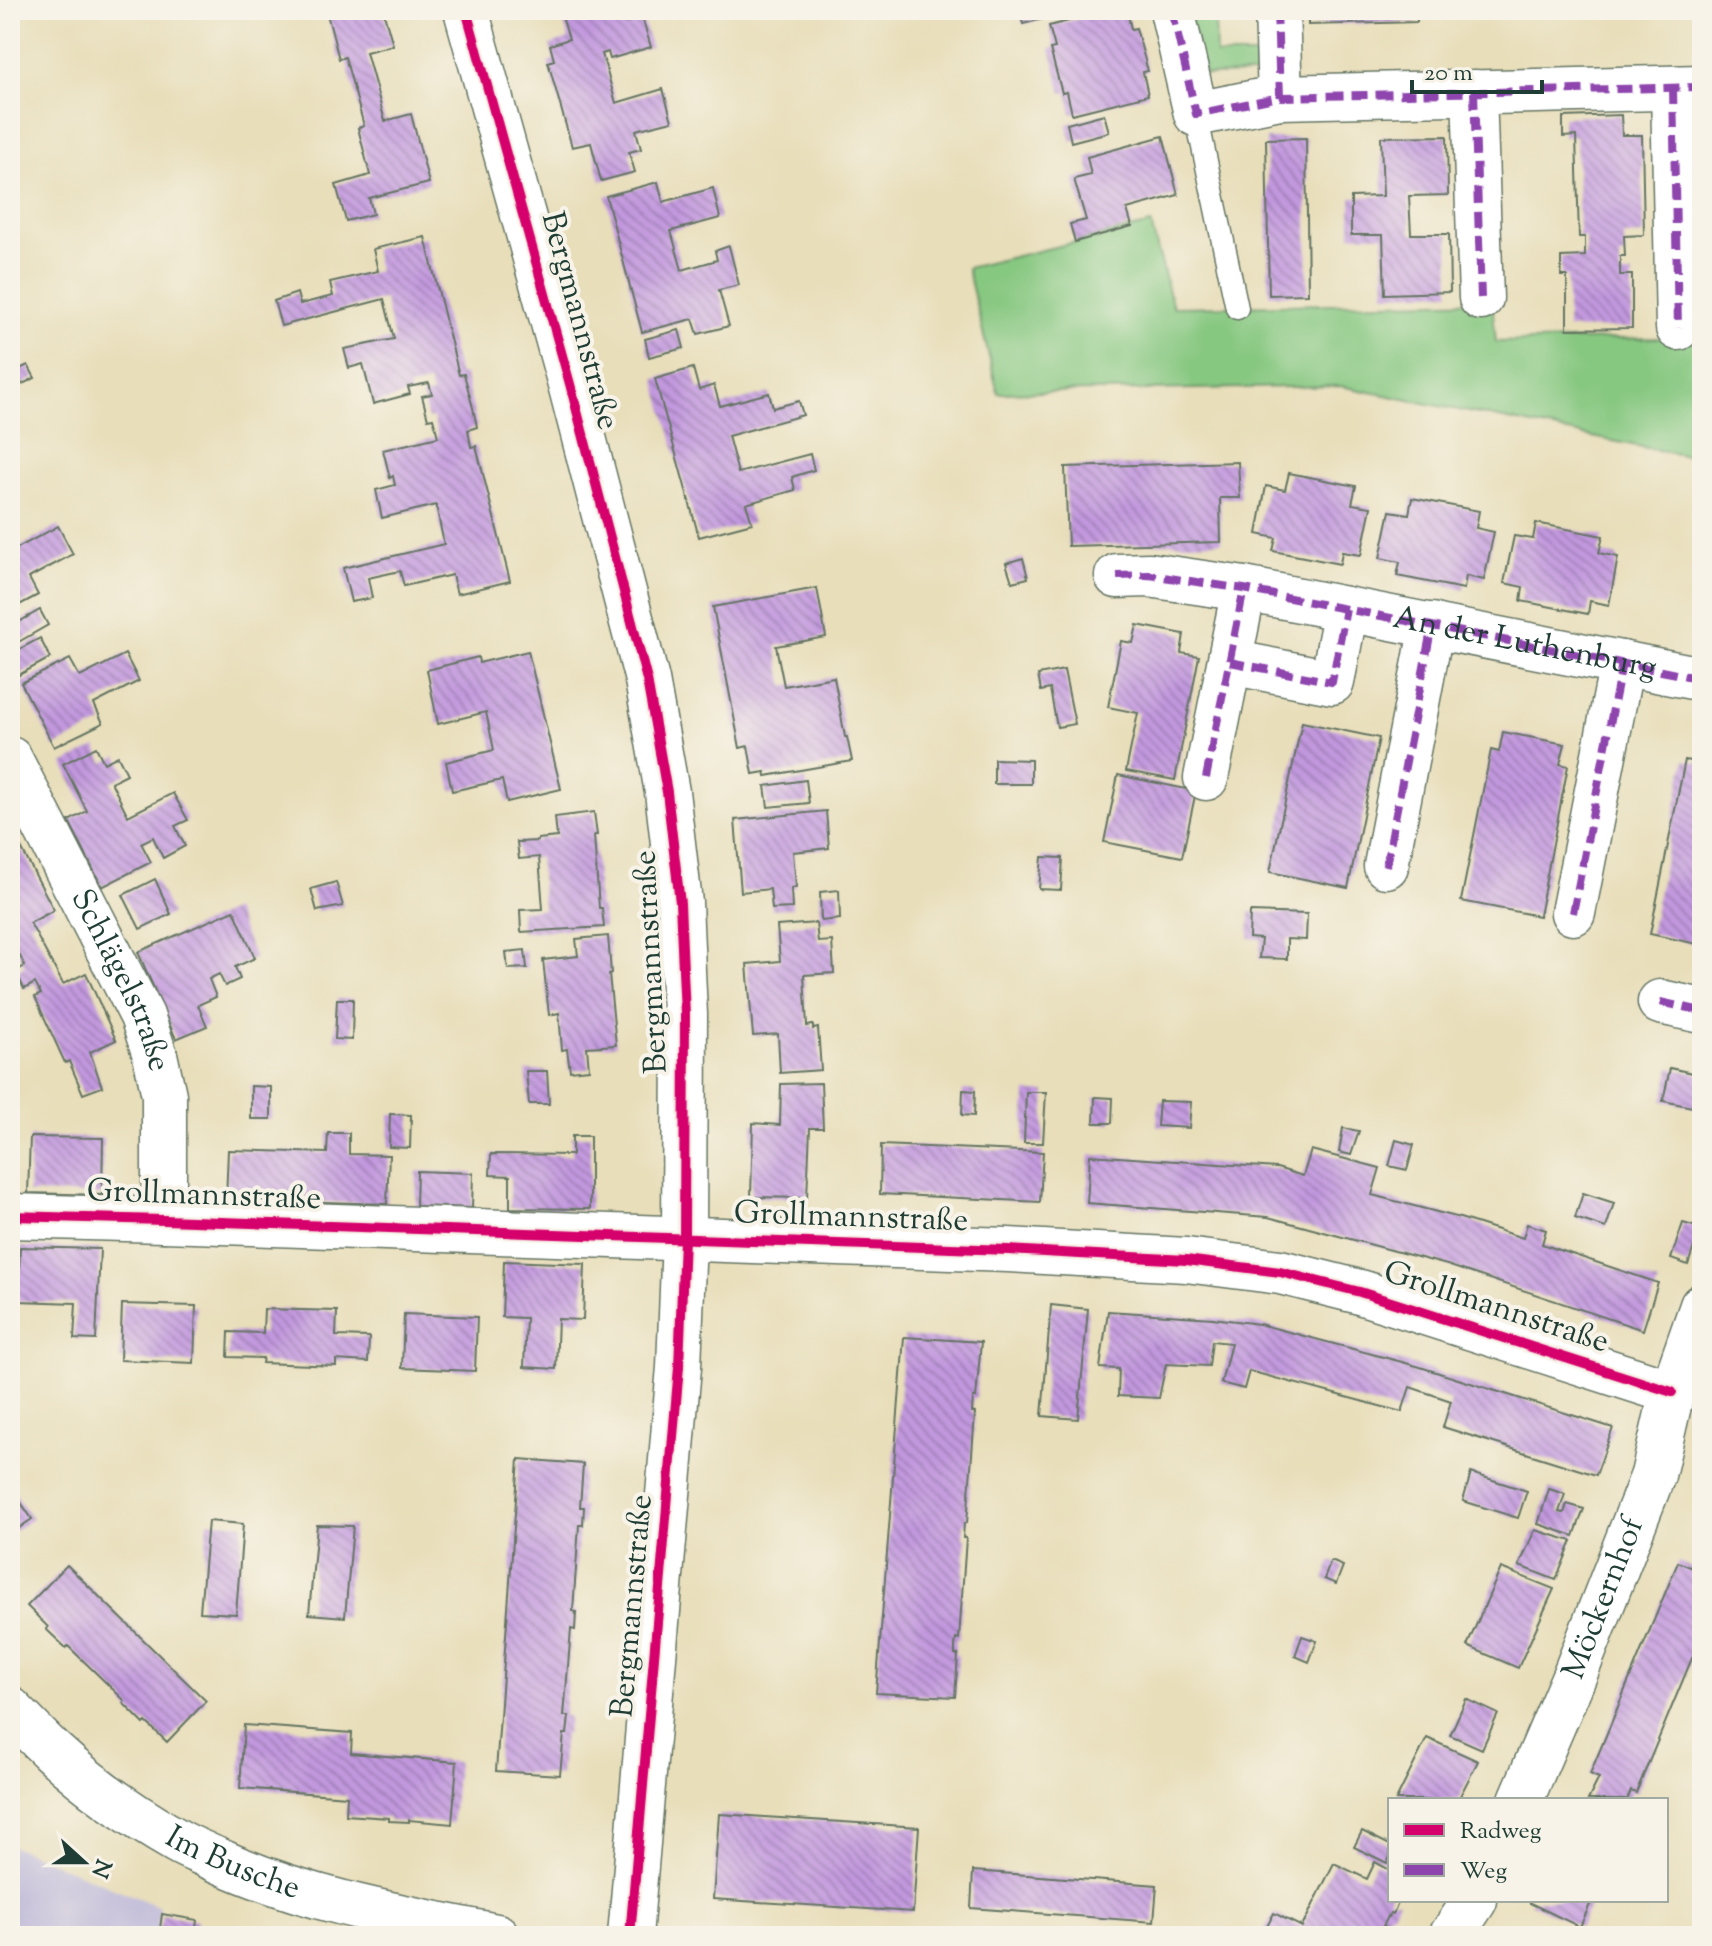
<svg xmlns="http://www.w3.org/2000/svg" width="1712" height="1946" font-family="'Sorts Mill Goudy',serif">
<defs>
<pattern id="building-back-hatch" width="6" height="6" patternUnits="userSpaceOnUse" patternTransform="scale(2)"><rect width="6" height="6" fill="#c298de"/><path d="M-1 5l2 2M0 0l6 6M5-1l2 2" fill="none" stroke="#9d7db5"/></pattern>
</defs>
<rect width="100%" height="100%" fill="#f7f3e8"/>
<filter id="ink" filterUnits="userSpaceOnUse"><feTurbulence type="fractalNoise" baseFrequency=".0125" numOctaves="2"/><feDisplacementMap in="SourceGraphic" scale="16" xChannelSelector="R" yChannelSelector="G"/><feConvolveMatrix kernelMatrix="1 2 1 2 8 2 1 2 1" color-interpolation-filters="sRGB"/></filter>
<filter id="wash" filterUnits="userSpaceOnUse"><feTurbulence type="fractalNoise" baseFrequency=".006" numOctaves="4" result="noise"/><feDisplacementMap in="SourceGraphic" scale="32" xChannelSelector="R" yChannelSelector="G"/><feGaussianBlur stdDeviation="1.8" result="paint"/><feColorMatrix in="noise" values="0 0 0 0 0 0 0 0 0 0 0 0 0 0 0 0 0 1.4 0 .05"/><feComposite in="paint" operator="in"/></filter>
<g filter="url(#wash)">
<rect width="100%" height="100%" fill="#e8deba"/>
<polygon fill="#c5c0da" points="10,1845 160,1907 156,1936 10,1936"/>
<g fill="#87c881" stroke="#53825a" stroke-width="2">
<polygon points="1189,10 1215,10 1216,55 1255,55 1255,74 1205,75"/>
<polygon points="1151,224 1173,307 1492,301 1496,342 1702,337 1702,459 1340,386 998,393 967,268"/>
</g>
<g id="blocks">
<g fill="url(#building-back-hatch)">
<polygon points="326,10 383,10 393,45 366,52 376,88 385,121 411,114 429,183 369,198 373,214 346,221 336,185 370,175 358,128 364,126 355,93 345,57 339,59"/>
<polygon points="560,10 584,10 585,13 597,10 621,10 625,23 642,17 651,47 610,59 608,52 602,54 616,103 663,89 672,121 636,130 641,149 629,152 635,172 601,181 591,143 572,147 548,62 554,60 550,45 569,39"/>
<polygon points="1019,10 1074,10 1074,11 1023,24"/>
<polygon points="1112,10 1127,10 1131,29 1136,28 1148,71 1143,72 1148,95 1072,114 1067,92 1062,93 1050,49 1055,48 1049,26"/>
<polygon points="1288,10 1442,10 1442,13 1417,13 1417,22 1308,25 1308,17 1288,17"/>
<polygon points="1104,114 1109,132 1071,142 1067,124"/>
<polygon points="1621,115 1622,135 1642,135 1644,235 1624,236 1625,256 1620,256 1620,275 1632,275 1632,328 1567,329 1567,276 1561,276 1561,257 1585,256 1585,237 1579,237 1576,136 1563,137 1563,117"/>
<polygon points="1163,136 1178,195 1127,209 1132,226 1075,242 1070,224 1086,220 1074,179 1091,175 1087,157"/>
<polygon points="1447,136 1448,195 1409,196 1411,234 1449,234 1450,292 1385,294 1383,235 1351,235 1351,197 1383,196 1381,137"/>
<polygon points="1306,138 1308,294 1269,295 1266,139"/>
<polygon points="658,182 663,202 713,188 720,218 671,231 682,270 717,260 715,251 729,246 739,285 719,290 729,326 698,334 693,319 642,332 606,196"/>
<polygon points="425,237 459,375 464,374 473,408 477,427 468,430 471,447 476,446 510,581 457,594 452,575 404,586 400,571 368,578 372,598 351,602 343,568 444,544 436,505 382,518 376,490 395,485 393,476 390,478 383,450 438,437 433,418 428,419 422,396 432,394 429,383 408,387 410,394 373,404 363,364 349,368 344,349 394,339 384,299 281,326 274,301 297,293 300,304 333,296 330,282 378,271 373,249"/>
<polygon points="679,330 684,348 649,357 645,339"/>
<polygon points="28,365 35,378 10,390 10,383 17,380 13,372"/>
<polygon points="693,368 699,390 714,385 720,406 769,393 773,408 799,401 803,415 728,436 738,473 810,454 814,470 792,477 795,490 746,504 752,523 699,537 655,379"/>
<polygon points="1238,462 1240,498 1220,498 1221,542 1068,546 1065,467"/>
<polygon points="1289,473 1356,486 1352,504 1371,507 1361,555 1342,552 1340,564 1273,551 1276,538 1257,534 1266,486 1285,490"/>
<polygon points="1412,498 1479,511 1476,528 1494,532 1484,580 1466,576 1464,589 1397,576 1400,562 1380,558 1390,511 1409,514"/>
<polygon points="1536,523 1603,536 1599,553 1618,557 1609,605 1590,601 1588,614 1521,601 1523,587 1504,583 1514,536 1533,539"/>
<polygon points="58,526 73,554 29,578 38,595 10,610 10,543 14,550"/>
<polygon points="1023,558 1028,578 1012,582 1006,563"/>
<polygon points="817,588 826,637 776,646 784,686 834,677 845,737 847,737 852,761 766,776 765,772 753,774 748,746 740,748 713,607"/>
<polygon points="40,610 48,625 15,644 10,636 10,627"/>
<polygon points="1137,625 1184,634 1181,653 1199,656 1175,780 1126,771 1138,713 1108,707 1121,641 1133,643"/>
<polygon points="40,638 50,658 17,676 10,661 10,654"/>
<polygon points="528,651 561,789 507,802 502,780 452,791 446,762 494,750 486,712 438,724 427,670 478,657 479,663"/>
<polygon points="125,654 139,681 94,704 103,723 54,747 21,683 70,659 80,677"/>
<polygon points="1064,670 1075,724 1057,727 1050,689 1041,691 1038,675"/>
<polygon points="1302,722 1379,738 1348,888 1270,872"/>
<polygon points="1503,732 1565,744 1560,764 1568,766 1539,916 1461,901 1491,750 1499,752"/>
<polygon points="96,747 104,763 118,756 127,774 111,782 128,816 173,793 188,820 175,826 185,846 163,858 153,837 141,843 151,862 102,887 69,821 87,811 63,764"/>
<polygon points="994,759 1031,760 1031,784 994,784"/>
<polygon points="1685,760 1702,763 1702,945 1650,934"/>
<polygon points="1118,775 1196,791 1182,857 1104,842"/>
<polygon points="806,780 809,803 768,807 765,786"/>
<polygon points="826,811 829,848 793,852 796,887 791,888 792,908 772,909 770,889 741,892 735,820"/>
<polygon points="594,812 597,835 594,835 599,908 602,908 604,927 521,932 520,910 543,909 539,857 519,859 517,842 538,841 538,839 557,837 555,817"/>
<polygon points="20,846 54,910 30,923 63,984 86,973 116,1040 90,1052 102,1087 83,1094 69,1061 65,1063 35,997 41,994 35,983 24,989 16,971 25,966 10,936 10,852"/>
<polygon points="1042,857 1063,858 1061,890 1039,889"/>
<polygon points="155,879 171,914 140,929 123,895"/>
<polygon points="336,882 343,906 317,911 311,889"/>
<polygon points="839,890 840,919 821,921 820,892"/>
<polygon points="234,910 255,958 235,967 240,979 225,986 219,974 209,979 216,997 198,1005 207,1026 176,1039 138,952"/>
<polygon points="1250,912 1307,914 1306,940 1287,939 1287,959 1259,958 1261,939 1249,938"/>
<polygon points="816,923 818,942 832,941 834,973 804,975 807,1026 813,1025 813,1029 818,1028 821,1070 780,1073 778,1034 753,1036 747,964 780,961 777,926"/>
<polygon points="608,936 611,973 609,974 616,1045 587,1047 589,1069 570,1071 567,1049 562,1050 559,1013 549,1015 543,960 578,956 576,939"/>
<polygon points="525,950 527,968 508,969 506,952"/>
<polygon points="337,999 353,999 352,1040 335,1039"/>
<polygon points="1670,1068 1702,1075 1702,1109 1663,1101"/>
<polygon points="526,1071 547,1071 549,1104 529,1104"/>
<polygon points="821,1083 823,1128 810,1128 807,1198 751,1197 753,1123 780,1125 781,1084"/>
<polygon points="251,1086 271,1087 271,1119 251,1119"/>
<polygon points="963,1090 975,1091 974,1116 962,1115"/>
<polygon points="1026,1092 1046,1092 1043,1143 1024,1143"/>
<polygon points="1095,1097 1113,1098 1112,1123 1094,1123"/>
<polygon points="1159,1101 1191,1102 1189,1128 1157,1126"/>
<polygon points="390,1114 411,1115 410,1148 389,1147"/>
<polygon points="1343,1128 1359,1131 1351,1155 1339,1152"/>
<polygon points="328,1133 349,1133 349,1154 389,1155 387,1204 226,1199 228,1150 327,1153"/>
<polygon points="572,1136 590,1136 590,1209 510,1208 510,1176 490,1175 491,1154 572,1155"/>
<polygon points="30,1137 103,1138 102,1195 28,1193"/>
<polygon points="1396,1140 1414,1145 1407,1170 1389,1166"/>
<polygon points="881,1145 1043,1152 1040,1202 880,1194"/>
<polygon points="1311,1150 1380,1168 1372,1195 1460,1218 1523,1238 1527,1224 1546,1230 1542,1244 1658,1283 1643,1330 1447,1265 1268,1217 1087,1203 1090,1155 1277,1168 1303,1176"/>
<polygon points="417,1171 473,1173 472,1208 416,1206"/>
<polygon points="1583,1193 1614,1203 1606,1228 1575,1218"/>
<polygon points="1683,1223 1700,1228 1688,1265 1671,1259"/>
<polygon points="20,1247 100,1249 96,1340 74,1339 76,1303 18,1301 18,1296 10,1296 10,1272 19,1273"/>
<polygon points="504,1261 585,1264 583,1320 558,1319 556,1369 524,1367 526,1318 502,1317"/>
<polygon points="122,1304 196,1306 194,1363 120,1360"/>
<polygon points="1051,1305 1088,1309 1078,1419 1042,1416"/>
<polygon points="264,1309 337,1311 336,1336 369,1337 368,1362 336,1360 336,1366 262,1363 263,1358 228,1357 229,1332 263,1333"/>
<polygon points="1108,1311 1213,1318 1259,1324 1417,1366 1613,1428 1596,1475 1443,1427 1451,1401 1410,1387 1402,1412 1249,1371 1244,1389 1221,1383 1231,1343 1212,1341 1209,1366 1166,1364 1159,1398 1118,1396 1119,1369 1100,1368"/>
<polygon points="404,1314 477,1317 475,1371 402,1368"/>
<polygon points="904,1337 981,1342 976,1398 973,1398 972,1412 975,1413 967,1523 964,1523 963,1538 966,1538 959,1639 956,1638 955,1646 955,1655 958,1655 955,1697 876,1693"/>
<polygon points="519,1459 583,1464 580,1507 584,1507 583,1525 579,1525 573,1611 576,1612 575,1630 571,1629 564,1716 569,1716 567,1734 564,1734 560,1775 496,1771"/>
<polygon points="1471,1473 1527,1491 1518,1518 1463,1501"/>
<polygon points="10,1486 32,1519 10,1534"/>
<polygon points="1549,1489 1565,1494 1559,1512 1564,1513 1567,1504 1584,1509 1574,1536 1538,1524"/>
<polygon points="208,1521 243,1524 236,1614 200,1612"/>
<polygon points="317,1525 353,1526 345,1617 309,1614"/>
<polygon points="1535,1530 1572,1541 1556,1580 1519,1566"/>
<polygon points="1702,1545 1702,1634 1636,1793 1631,1791 1627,1800 1588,1800 1599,1778 1590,1774 1678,1562 1693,1568"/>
<polygon points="1331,1561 1343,1566 1336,1584 1324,1579"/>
<polygon points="67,1565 206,1701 167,1742 146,1722 144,1724 123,1703 125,1701 68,1646 66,1648 46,1629 48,1627 27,1606"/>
<polygon points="1501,1568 1554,1589 1518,1668 1467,1646"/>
<polygon points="1302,1636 1317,1641 1309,1662 1295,1656"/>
<polygon points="1466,1699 1498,1714 1482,1749 1450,1735"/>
<polygon points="244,1725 352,1733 351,1753 457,1762 452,1824 409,1820 409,1822 389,1821 389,1818 346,1815 347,1796 240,1788"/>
<polygon points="1427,1738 1478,1761 1458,1800 1396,1800"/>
<polygon points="719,1814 919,1827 913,1912 713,1899"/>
<polygon points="1362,1831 1390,1845 1390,1857 1387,1863 1354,1847"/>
<polygon points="1375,1862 1390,1870 1390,1900 1399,1900 1393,1914 1390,1913 1383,1926 1385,1927 1381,1936 1262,1936 1274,1913 1302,1927 1334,1863 1367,1879"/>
<polygon points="973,1871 1157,1885 1154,1922 971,1908"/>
<polygon points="1532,1900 1592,1900 1580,1927 1530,1903"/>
<polygon points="162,1914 197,1920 195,1936 159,1936"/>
</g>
</g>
</g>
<g filter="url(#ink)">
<use href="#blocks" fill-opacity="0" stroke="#657563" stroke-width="2"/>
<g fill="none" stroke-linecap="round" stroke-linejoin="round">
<defs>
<polyline id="lane" points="1196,114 1237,308"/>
<g id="street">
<polyline points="1172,10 1196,114 1280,97 1702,87"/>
<polyline points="1277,10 1280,97"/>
<polyline points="1673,88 1678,328"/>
<polyline points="1474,92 1481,298"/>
<path id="s1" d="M 1117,576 L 1149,575 L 1244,589 L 1702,679"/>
<polyline points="1230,662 1332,682 1346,609"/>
<path id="s2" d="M 10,759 L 142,1016 L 155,1055 L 164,1095 L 164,1220"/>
<polyline points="1206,778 1244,589"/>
<polyline points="1386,866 1432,625"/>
<polyline points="1573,913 1622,663"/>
<polyline points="1660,1002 1702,1011"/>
<polyline points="10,1216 164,1220 1008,1250 1186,1260 1280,1272 1360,1292 1672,1392"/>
<path id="s3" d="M 10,1709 C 24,1723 38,1738 53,1752 C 90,1786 133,1816 177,1841 C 189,1848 203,1853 215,1859 C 305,1900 401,1917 497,1936"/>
<path id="s4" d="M 1521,1800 L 1575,1674 L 1653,1475 L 1672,1392 L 1702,1306"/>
<polyline points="1451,1936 1475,1900"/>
</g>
<polyline id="secondary" points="466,10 570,384 647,680 667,792 680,903 685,1015 684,1238 679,1367 630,1936"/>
</defs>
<use href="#lane" stroke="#657563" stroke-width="25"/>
<use href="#street" stroke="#657563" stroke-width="47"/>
<use href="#secondary" stroke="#657563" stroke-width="47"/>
<use href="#lane" stroke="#fff" stroke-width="22"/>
<use href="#street" stroke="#fff" stroke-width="44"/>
<use href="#secondary" stroke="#fff" stroke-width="44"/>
<g stroke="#8e44ad" stroke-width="8" stroke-dasharray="16 8" stroke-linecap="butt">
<polyline points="1172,10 1196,114 1280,97 1702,87"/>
<polyline points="1277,10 1280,97"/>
<polyline points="1673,88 1678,328"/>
<polyline points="1474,92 1481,298"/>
<polyline points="1117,576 1149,575 1244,589 1702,679"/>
<polyline points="1230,662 1332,682 1346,609"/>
<polyline points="1206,778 1244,589"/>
<polyline points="1386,866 1432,625"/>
<polyline points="1573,913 1622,663"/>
<polyline points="1660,1002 1702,1011"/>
</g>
<defs>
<g id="cycleway">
<polyline points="466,10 570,384 647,680 667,792 680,903 685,1015 684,1238 679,1367 630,1936"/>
<polyline points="10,1216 164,1220 1008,1250 1186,1260 1280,1272 1360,1292 1672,1392"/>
</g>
</defs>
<use href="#cycleway" stroke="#f7f3e8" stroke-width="15"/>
<use href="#cycleway" stroke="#d6006c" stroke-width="10"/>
</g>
</g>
<g text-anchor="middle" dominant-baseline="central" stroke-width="8" stroke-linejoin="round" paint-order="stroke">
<g font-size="32" fill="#1f3d34" stroke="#f7f3e8">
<text transform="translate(579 321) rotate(75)">Bergmannstraße</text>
<text stroke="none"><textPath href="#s1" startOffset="414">An der Luthenburg</textPath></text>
<text transform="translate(652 962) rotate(-93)">Bergmannstraße</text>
<text stroke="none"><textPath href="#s2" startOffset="248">Schlägelstraße</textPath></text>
<text transform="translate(204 1196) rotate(2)">Grollmannstraße</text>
<text transform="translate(851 1218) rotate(2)">Grollmannstraße</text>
<text transform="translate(1496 1308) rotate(18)">Grollmannstraße</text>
<text stroke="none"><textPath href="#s4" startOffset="218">Möckernhof</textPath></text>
<text transform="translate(633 1606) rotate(-85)">Bergmannstraße</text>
<text stroke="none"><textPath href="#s3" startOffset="274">Im Busche</textPath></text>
</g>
</g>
<rect width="1712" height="1946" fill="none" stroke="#f7f3e8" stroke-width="40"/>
<rect x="1388" y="1798" width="280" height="104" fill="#f7f3e8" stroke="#a1aaa0" stroke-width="2"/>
<rect x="1404" y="1824" width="40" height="12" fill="#d6006c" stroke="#a1aaa0" stroke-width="2"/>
<text x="1460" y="1838" font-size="24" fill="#1f3d34">Radweg</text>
<rect x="1404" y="1864" width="40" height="12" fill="#8e44ad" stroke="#a1aaa0" stroke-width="2"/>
<text x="1460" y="1878" font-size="24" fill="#1f3d34">Weg</text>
<g transform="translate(84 1862) rotate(111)" stroke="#f7f3e8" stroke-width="6" paint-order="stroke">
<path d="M0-6L14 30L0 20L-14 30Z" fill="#1f3d34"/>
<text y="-12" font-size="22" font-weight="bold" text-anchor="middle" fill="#1f3d34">N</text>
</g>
<path d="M1412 80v12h130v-12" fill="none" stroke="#1f3d34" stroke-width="4"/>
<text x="1424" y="80" font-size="24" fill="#1f3d34" stroke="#f7f3e8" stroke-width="6" paint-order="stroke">20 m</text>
</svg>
